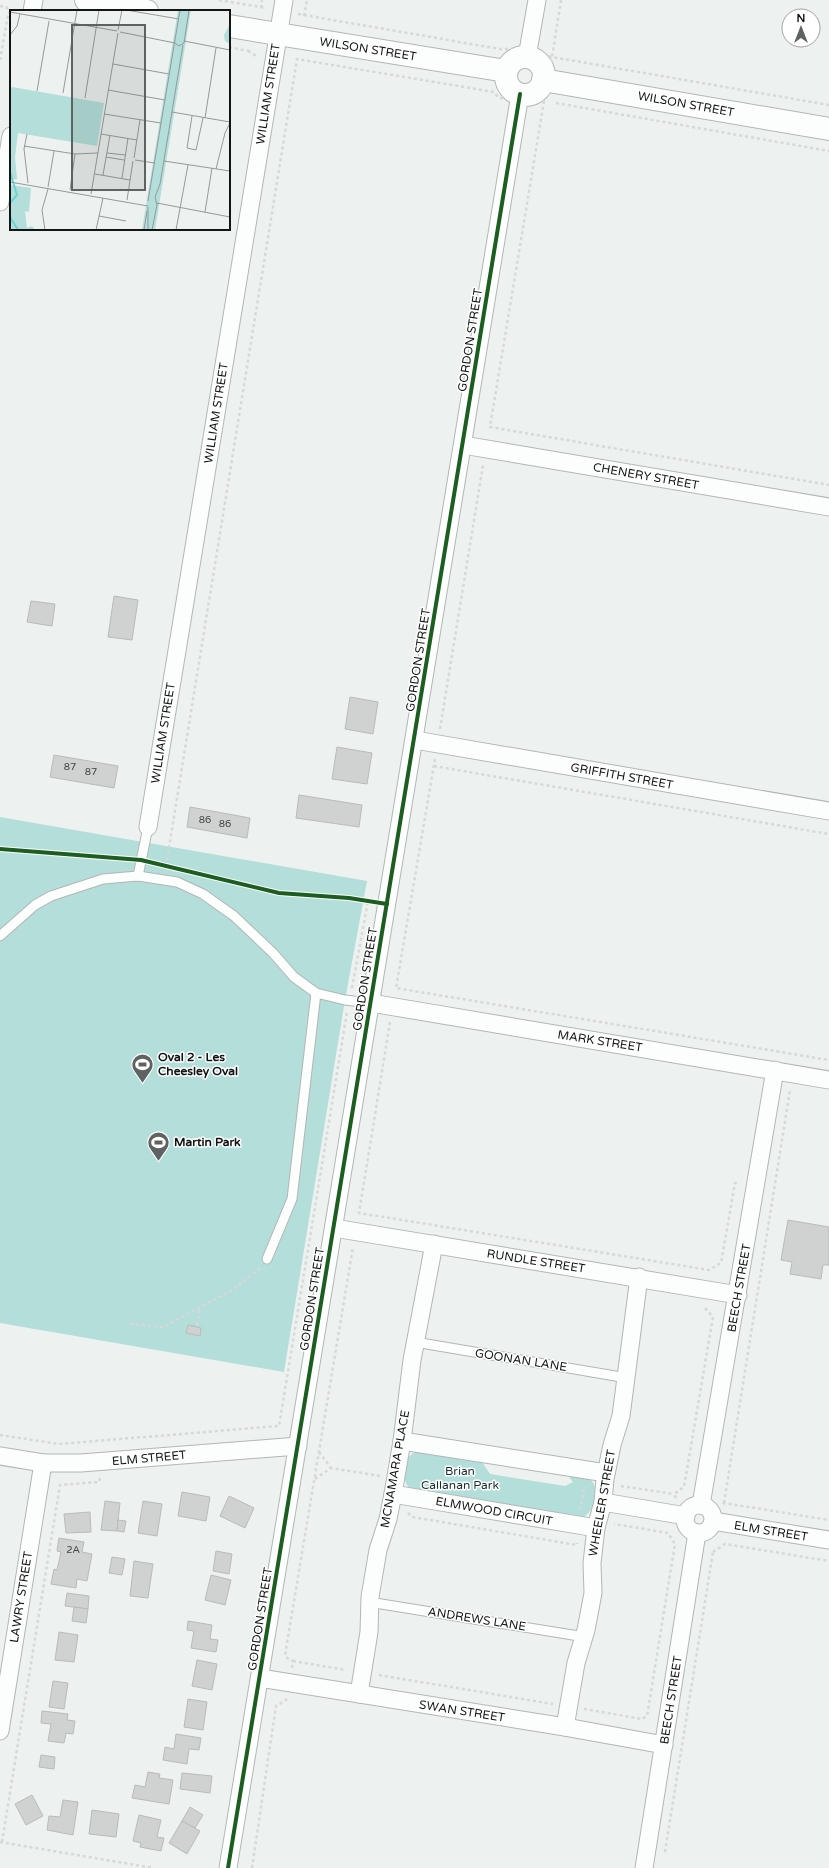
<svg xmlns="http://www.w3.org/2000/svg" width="829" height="1868" font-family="'Varela Round',sans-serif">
<rect width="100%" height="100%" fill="#edf1f0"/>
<g fill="#b3deda">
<polygon points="0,817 367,881 345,1000 284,1372 0,1323"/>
<path d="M 418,1451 L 480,1459 L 490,1474 L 565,1486 L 573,1482 L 566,1473 C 573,1474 586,1475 591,1480 C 600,1489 594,1513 582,1518 L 412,1491 C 399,1480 402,1456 418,1451 Z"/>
</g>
<g fill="#cfd2d1" stroke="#b9bbbb">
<polygon points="114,596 138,600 132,640 108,637"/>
<polygon points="31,601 55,604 52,626 27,622"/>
<polygon points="350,697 378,702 373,734 345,729"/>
<polygon points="337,747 372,753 367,784 332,779"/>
<polygon points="54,755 118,766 114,788 50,777"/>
<polygon points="299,795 362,805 359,827 296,818"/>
<polygon points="190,807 250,818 247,838 187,827"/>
<polygon points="788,1220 829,1227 829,1265 823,1265 821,1279 790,1274 792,1262 781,1260"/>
<polygon points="188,1325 201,1328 200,1336 186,1333"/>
<polygon points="182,1492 210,1497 206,1521 178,1516"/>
<polygon points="229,1496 254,1508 245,1528 220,1516"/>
<polygon points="105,1501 120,1503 117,1531 101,1530"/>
<polygon points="143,1501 162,1504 157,1536 138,1533"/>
<polygon points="90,1512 91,1532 66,1533 64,1514"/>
<polygon points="118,1520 126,1521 124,1532 117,1531"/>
<polygon points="59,1538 84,1542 82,1552 92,1554 87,1581 77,1579 76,1588 51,1584 54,1569 57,1570 61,1552 57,1551"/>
<polygon points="216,1551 232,1554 229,1574 213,1571"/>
<polygon points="112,1557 125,1559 122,1575 109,1573"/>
<polygon points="134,1561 153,1564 148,1598 130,1596"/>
<polygon points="211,1575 231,1580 225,1605 205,1600"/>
<polygon points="67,1593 89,1596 88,1609 65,1606"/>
<polygon points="74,1607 88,1609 86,1623 72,1621"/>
<polygon points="188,1621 212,1625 210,1639 218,1640 216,1652 191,1648 194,1631 187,1630"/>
<polygon points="59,1632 78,1635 74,1662 55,1660"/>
<polygon points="197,1660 217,1664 212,1690 192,1686"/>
<polygon points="53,1681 68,1683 64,1709 49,1707"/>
<polygon points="188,1699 207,1702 203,1730 184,1727"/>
<polygon points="42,1711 68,1714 67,1720 75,1721 73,1734 66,1733 64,1743 48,1741 51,1724 41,1723"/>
<polygon points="176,1734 201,1738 199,1750 189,1749 187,1764 163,1760 165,1747 174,1749"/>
<polygon points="41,1755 55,1757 54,1769 39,1767"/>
<polygon points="148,1772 160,1774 159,1778 173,1780 169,1804 132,1798 135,1785 145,1787"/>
<polygon points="182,1773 212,1776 210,1793 180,1789"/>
<polygon points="32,1795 43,1816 26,1825 15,1804"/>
<polygon points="63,1800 78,1802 73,1835 47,1830 49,1816 60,1817"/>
<polygon points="190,1807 203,1815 195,1828 182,1821"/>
<polygon points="92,1810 119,1814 116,1837 89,1834"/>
<polygon points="139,1815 161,1820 157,1837 164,1838 161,1851 140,1847 141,1843 133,1841"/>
<polygon points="182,1821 200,1831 187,1854 169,1843"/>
</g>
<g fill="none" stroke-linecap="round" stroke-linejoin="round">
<defs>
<g id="lane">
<polyline points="138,876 148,827"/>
<polyline points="0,936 35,905 51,896 103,879 138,876 177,882 203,894 234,916 273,953 294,977 316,993 345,1000 371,1003"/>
<polyline points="267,1259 292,1199 316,993"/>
<polyline points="415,1342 627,1378"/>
<polyline points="369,1602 585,1637"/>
</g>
<g id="street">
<polyline points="32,11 34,0"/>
<polyline points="527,57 537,0"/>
<polyline points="0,202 11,136"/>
<polyline points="463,445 829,507"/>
<polyline points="415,740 829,811"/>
<polyline points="148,827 284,0"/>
<polyline points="371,1003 829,1080"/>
<polyline points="334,1228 738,1295"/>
<polyline points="402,1441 606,1473"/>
<polyline points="0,1456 43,1463 81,1463 298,1446"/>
<polyline points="393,1494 596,1528"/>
<polyline points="603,1502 686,1516"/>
<circle cx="699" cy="1519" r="14"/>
<polyline points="701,1505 775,1070"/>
<polyline points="713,1521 829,1540"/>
<polyline points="260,1678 565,1727 664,1745"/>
<polyline points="359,1694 369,1632 370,1597 378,1550 388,1519 393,1494 402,1441 412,1360 434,1244"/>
<polyline points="565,1727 576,1663 586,1630 593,1593 592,1563 596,1528 603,1502 605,1479 612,1445 621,1416 639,1277"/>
<polyline points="0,1731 43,1463"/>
<polyline points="228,1868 520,94"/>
<polyline points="644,1868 697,1533"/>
</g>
<g id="secondary">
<polyline points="86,0 147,11"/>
<polyline points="229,26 506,71"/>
<circle cx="525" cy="76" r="19"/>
<polyline points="543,80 829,129"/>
</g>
</defs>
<use href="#lane" stroke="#b3b6b5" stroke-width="11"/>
<use href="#street" stroke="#b3b6b5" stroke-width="19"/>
<use href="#secondary" stroke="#b3b6b5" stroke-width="24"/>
<g stroke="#d7d8d7" stroke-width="2.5" stroke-dasharray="3 3" stroke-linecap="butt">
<polyline points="219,0 266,8"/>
<polyline points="561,0 552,57 829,105"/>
<polyline points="0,6 6,7 11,12"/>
<polyline points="261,8 262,0"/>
<polyline points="298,14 500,49 512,49"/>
<polyline points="304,16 307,0"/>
<polyline points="229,47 248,51 249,49"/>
<polyline points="248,51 258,57"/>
<polyline points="543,54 552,57 551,63"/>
<polyline points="0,60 8,15 10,12"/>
<polyline points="536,101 547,102"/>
<polyline points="544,101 490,427 829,485"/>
<polyline points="556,103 829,151"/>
<polyline points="440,729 483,465"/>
<polyline points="435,759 396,988 829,1060"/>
<polyline points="434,766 829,834"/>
<polyline points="166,866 297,59 494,92 498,97 503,99"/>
<polyline points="352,988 368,901"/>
<polyline points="390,1022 359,1213 709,1270 721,1263 735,1183 739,1183"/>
<polyline points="130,1324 163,1327 234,1289 260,1268"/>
<polyline points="197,1325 200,1308"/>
<polyline points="0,1435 59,1444 279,1426 347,1012"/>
<polyline points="319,1452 331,1468"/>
<polyline points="315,1479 331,1468 380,1476"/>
<polyline points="621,1486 674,1494"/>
<polyline points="676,1498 674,1494 684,1487 713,1317 704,1307"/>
<polyline points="724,1503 790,1090"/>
<polyline points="723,1504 724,1503 829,1520"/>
<polyline points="580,1510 585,1486"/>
<polyline points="408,1513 412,1517 577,1545 577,1543"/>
<polyline points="713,1552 725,1544 829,1561"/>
<polyline points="293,1661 346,1670"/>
<polyline points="292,1668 293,1661 289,1660 285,1655 353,1247"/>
<polyline points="379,1675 553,1704"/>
<polyline points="584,1709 642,1719 647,1716 675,1544 668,1533 614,1524"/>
<polyline points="0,1842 154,1868"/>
<polyline points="2,1842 60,1485 99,1482 100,1478"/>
<polyline points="665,1852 713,1552 711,1552"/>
<polyline points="252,1868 276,1706 286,1700 287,1698"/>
</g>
<use href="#lane" stroke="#fcfdfd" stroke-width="9"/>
<use href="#street" stroke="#fcfdfd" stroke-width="17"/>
<use href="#secondary" stroke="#fcfdfd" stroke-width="22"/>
<defs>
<g id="cycleway">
<polyline points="0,849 141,860 279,893 349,898 387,904"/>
<polyline points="228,1868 520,94"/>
</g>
</defs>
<use href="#cycleway" stroke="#fff" stroke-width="6"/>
<use href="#cycleway" stroke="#1b5e20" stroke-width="4"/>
</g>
<defs>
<symbol id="stadium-pin" viewBox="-11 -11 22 30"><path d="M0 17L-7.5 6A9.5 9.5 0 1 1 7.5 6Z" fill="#5f6262" stroke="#fff"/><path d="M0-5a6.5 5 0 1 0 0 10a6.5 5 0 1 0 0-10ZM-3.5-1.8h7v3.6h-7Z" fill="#fff"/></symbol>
</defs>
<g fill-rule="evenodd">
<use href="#stadium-pin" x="130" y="1052" width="25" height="34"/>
<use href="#stadium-pin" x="146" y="1130" width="25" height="34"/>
</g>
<g text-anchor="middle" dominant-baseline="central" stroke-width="3" stroke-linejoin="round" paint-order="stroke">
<g font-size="10" fill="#424444">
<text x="70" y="767">87</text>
<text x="91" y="772">87</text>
<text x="205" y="820">86</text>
<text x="225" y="824">86</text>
<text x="73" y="1550">2A</text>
</g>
<g font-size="12" fill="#131515" stroke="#fff">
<text transform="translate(368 49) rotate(9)">WILSON STREET</text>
<text transform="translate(268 94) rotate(-81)">WILLIAM STREET</text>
<text transform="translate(686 104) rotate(10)">WILSON STREET</text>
<text transform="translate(470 340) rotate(-81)">GORDON STREET</text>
<text transform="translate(216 413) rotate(-81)">WILLIAM STREET</text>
<text transform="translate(646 476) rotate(10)">CHENERY STREET</text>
<text transform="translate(418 660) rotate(-81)">GORDON STREET</text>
<text transform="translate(163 733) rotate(-81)">WILLIAM STREET</text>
<text transform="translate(622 776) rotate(10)">GRIFFITH STREET</text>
<text transform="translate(365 979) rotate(-81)">GORDON STREET</text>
<text transform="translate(600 1041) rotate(9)">MARK STREET</text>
<text transform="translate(536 1261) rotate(9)">RUNDLE STREET</text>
<text transform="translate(739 1288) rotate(-80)">BEECH STREET</text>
<text transform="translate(312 1299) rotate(-81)">GORDON STREET</text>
<text transform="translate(521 1360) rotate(9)">GOONAN LANE</text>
<text transform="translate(149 1458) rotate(-5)">ELM STREET</text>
<text transform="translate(395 1469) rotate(-80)">MCNAMARA PLACE</text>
<text transform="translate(602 1503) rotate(-80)">WHEELER STREET</text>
<text transform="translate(494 1511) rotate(10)">ELMWOOD CIRCUIT</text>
<text transform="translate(771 1531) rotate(9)">ELM STREET</text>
<text transform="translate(21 1597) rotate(-81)">LAWRY STREET</text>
<text transform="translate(260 1619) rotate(-81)">GORDON STREET</text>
<text transform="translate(477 1619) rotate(9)">ANDREWS LANE</text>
<text transform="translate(671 1700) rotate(-81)">BEECH STREET</text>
<text transform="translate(462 1711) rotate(9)">SWAN STREET</text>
</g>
<g font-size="12" font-weight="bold" fill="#131515" stroke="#fff" text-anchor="start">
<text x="158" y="1057">Oval 2 - Les<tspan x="158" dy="14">Cheesley Oval</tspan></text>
<text x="174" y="1142">Martin Park</text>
</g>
<g font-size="12" fill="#152e2c" stroke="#fff">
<text x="460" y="1471">Brian<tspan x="460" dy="14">Callanan Park</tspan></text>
</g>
</g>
<g transform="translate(10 10)">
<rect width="220" height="220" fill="#edf1f0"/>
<path d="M 168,0 L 181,0 L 145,220 L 132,220 Z" fill="#b3deda"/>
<path d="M 220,14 L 220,34 L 215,31 L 214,25 ZM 2,77 L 94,93 L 87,136 L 8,123 L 5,147 L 7,169 L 0,170 L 0,82 ZM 0,175 L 21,178 L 19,202 L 15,201 L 17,218 L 22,216 L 25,220 L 0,220 Z" fill="#b3deda"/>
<path fill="none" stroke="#66d7d0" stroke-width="2" d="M 0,162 L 7,185 L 0,193M 0,207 L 8,220"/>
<path fill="none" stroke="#969998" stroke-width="1" d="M 116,0 L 169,9M 0,2 L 107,21M 108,20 L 112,0M 110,22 L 165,33M 0,25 L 7,16 L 10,4M 174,31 L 220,40M 165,33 L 169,36 L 174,33 L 179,0M 103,54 L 159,64M 98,80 L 155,90M 27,81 L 39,11M 53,83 L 67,0M 75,88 L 89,0M 162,102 L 220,112M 94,104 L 151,113M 182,106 L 177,138 L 186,140 L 193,108M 195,108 L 206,38M 17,124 L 14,139 L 18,173M 91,124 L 127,130M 14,136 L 65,144 L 88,143M 97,143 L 115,145M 96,147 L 114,150M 124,148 L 130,110M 125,150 L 145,153M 154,151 L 220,161M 206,159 L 215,123 L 220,113M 85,164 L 120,170M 93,165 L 100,125M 112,168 L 118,128M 0,172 L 138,196M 38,177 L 44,141M 60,180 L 65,144M 81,184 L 108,23M 117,190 L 123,151M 138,191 L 170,0M 147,193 L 220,207M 138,197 L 138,220M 195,202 L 202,158M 89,206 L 116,211M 35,220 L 32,200 L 38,179M 86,220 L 93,188M 134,220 L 137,201M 142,220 L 147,195 L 145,187 L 150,174 L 173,35M 166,220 L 178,155"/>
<path fill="#5f6262" fill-opacity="0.15" stroke="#5f6262" stroke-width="2" d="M 62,15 L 135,15 L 135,180 L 62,180 Z"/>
<rect width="220" height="220" fill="none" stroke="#131515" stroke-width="2"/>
</g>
<g transform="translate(801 28)"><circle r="19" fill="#ffffff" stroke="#a1a1a1"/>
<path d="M0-3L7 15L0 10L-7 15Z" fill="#5f6262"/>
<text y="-6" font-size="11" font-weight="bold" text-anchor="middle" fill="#131515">N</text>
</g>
</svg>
